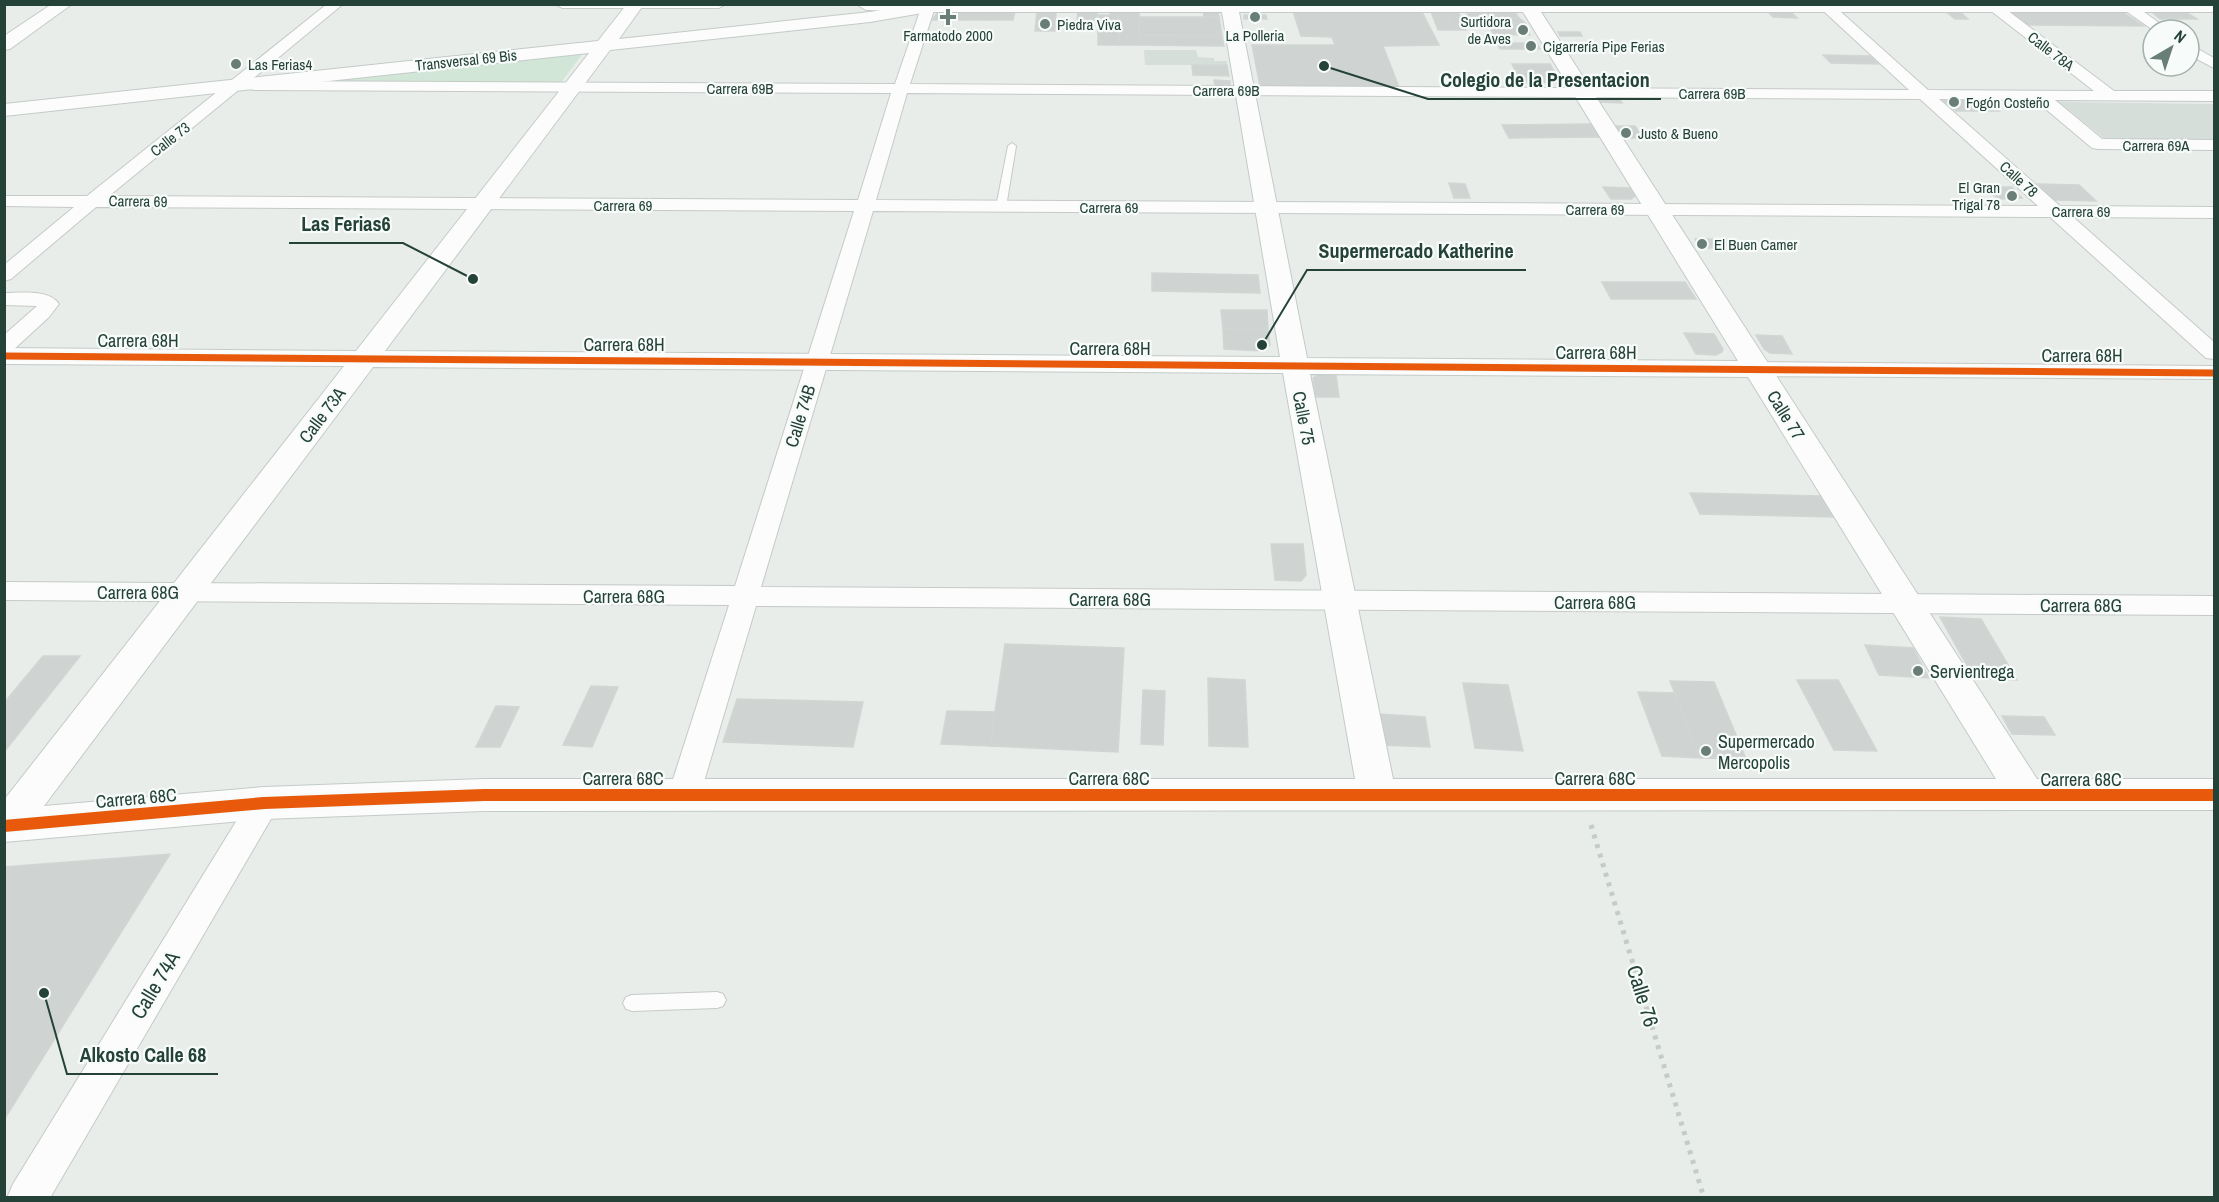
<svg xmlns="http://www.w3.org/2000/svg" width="2219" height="1202" font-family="'Archivo Narrow',sans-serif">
<rect width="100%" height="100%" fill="#e8edea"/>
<g fill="#d6deda">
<polygon points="1144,50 1196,50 1198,57 1214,58 1214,61 1227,61 1227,65 1145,65"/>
<polygon points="2059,102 2214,104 2214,140 2106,140"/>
</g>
<polygon fill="#d1e6d6" points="583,53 560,84 326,82"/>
<g fill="#cfd4d2" stroke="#d1d6d3" stroke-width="1.5">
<polygon points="1430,9 1445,9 1453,30 1438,30"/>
<polygon points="1445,9 1457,9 1466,30 1453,30"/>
<polygon points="1203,10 1218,10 1219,17 1204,17"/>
<polygon points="1466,10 1479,10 1484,22 1470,22"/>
<polygon points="1479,10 1495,11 1499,23 1484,22"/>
<polygon points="1767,10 1790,11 1797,18 1773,17"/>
<polygon points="2005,10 2121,11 2144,26 2024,25"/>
<polygon points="1015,11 1013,20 990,20 991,12"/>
<polygon points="1037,11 1056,11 1055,31 1035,31"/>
<polygon points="1078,11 1097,11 1097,20 1077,20"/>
<polygon points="1110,11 1120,11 1119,45 1098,45 1098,15 1110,15"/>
<polygon points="1120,11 1139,11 1140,45 1119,45"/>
<polygon points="1293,11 1422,12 1439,45 1383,46 1399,87 1260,86 1252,45 1335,45 1332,37 1301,36"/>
<polygon points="1495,11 1515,12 1519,18 1497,18"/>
<polygon points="1945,11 1959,11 1968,19 1955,19"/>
<polygon points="2151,11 2184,11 2197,19 2160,19"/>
<polygon points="938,12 965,12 963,20 932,20"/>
<polygon points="965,12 991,12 990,20 963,20"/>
<polygon points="1244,15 1266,15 1267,19 1244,19"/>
<polygon points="1139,17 1219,17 1222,36 1139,35"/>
<polygon points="1497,18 1519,18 1525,23 1499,23"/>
<polygon points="1488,22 1525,23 1527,28 1490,27"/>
<polygon points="1490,27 1527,28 1530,35 1493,34"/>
<polygon points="1558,32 1580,32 1582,36 1560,36"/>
<polygon points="1139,35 1222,36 1224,46 1140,45"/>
<polygon points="1497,43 1537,43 1540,49 1500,49"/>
<polygon points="1823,55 1870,56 1878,64 1831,63"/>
<polygon points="1512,64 1550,64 1555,73 1516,72"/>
<polygon points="1192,65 1227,65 1229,76 1193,75"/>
<polygon points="1516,72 1555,73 1561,83 1522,83"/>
<polygon points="1585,78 1600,78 1604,85 1588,83"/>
<polygon points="1214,80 1230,81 1230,86 1215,86"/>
<polygon points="1600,95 1618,96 1622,103 1599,102 1597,97"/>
<polygon points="1947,99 1984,99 1999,111 1956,111 1944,101"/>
<polygon points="1590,124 1599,137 1509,138 1502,125"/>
<polygon points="1616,126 1635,126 1643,138 1624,138"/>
<polygon points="1449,183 1465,184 1470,198 1454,198"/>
<polygon points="2038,184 2079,185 2096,201 2054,200"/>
<polygon points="1603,187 1630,188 1635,196 1631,199 1611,199"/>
<polygon points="1985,187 2012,187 2022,198 1998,199"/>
<polygon points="1695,239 1731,239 1738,248 1700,248"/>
<polygon points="1152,273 1258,275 1260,293 1152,291"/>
<polygon points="1602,282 1685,282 1696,299 1611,299"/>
<polygon points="1221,310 1267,310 1268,330 1223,329"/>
<polygon points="1223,329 1268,330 1270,345 1263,351 1224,349"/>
<polygon points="1684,333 1714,334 1723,349 1722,352 1716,355 1696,354"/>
<polygon points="1756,335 1782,336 1792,354 1770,353 1764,349"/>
<polygon points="1319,374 1336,375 1339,397 1316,397 1313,378"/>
<polygon points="1690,493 1820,496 1833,517 1700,514"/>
<polygon points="1271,544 1303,544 1306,575 1301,581 1275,580"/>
<polygon points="1940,617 1981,619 2017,680 1974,678"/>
<polygon points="1005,644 1124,648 1118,752 990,746"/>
<polygon points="1865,645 1913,648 1929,678 1879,675"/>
<polygon points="43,656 80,656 4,752 4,703"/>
<polygon points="1208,678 1245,680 1248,747 1209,746"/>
<polygon points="1797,680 1838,680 1877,751 1834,750"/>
<polygon points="1670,681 1714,682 1746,759 1700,758"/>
<polygon points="1463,683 1508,685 1523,751 1475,748"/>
<polygon points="591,686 618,687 592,747 563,745"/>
<polygon points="1143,690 1165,691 1163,745 1141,744"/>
<polygon points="1638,692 1674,693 1700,758 1662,756"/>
<polygon points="737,699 863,702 853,747 723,742"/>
<polygon points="496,706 519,707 500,747 476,747"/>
<polygon points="947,711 995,712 990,746 941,744"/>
<polygon points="1378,714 1425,717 1430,747 1382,745"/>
<polygon points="2002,716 2044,717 2055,735 2012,734"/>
<polygon points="170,854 4,1120 4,867"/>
</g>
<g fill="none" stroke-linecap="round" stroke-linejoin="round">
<defs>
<g id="lane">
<polygon points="1012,143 1016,146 1006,207 1001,210 996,207 1008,146"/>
<polygon points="717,992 723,994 726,1000 723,1006 717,1008 632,1011 626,1009 623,1003 626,997 632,995"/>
</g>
<g id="street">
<path d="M 327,4 L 343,4 L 250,81 L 895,84 L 920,11 L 866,10 L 859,6 L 936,4 L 910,84 L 1909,90 L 1816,4 L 1832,4 L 1928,90 L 2094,91 L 1986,7 L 1988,4 L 1999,4 L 2114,91 L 2214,91 L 2214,101 L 2055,100 L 2102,139 L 2214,140 L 2214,150 L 2098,149 L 2092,148 L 2035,100 L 1939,99 L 2060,206 L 2214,207 L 2214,218 L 2073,217 L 2214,342 L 2214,359 L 2206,358 L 2050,217 L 873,211 L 761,587 L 2214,596 L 2214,615 L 756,606 L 700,795 L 695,804 L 684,808 L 673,804 L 668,795 L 729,605 L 4,600 L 4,582 L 735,586 L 854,211 L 96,207 L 11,279 L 4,281 L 4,265 L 74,207 L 4,206 L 4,196 L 87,196 ZM 247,83 L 248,88 L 254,90 L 891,93 L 858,200 L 109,196 ZM 907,93 L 1920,99 L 2038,206 L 876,200 Z"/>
<polygon points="555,4 726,4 719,8 562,8"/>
<polygon points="2116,4 2133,4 2169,30 2153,30"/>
<polygon points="2189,44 2214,58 2214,68 2189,55"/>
<path d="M 4,293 C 21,293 49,289 59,304 L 49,317 L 12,351 L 4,352 L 4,335 L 37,306 L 4,305 Z"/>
<polygon points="1757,362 2214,366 2214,379 1757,376 1749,374 1746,369 1749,364"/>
<polygon points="264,790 275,794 280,803 275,812 50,1198 7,1198 13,1184 253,794"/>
</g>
<g id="secondary">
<polygon points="52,4 72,4 10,49 4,50 4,36"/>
<path d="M 627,4 L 644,4 L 619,39 L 870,12 L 913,4 L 2214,4 L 2214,12 L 1541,12 L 2037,779 L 2214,779 L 2214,810 L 484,811 L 264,819 L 4,842 L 4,800 L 344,366 L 4,364 L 4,348 L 356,351 L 589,53 L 4,116 L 4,104 L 598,41 ZM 928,12 L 1222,12 L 1280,357 L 385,351 L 610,50 L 870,22 ZM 1239,12 L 1523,12 L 1738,361 L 1307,358 ZM 373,367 L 1283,373 L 1355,779 L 484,779 L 264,787 L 44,806 ZM 1310,374 L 1748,377 L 1996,779 L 1393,779 Z"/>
</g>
</defs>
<use href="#lane" stroke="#c5cac7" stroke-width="2"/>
<use href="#street" stroke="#c5cac7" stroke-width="2"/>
<use href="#secondary" stroke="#c3cbc7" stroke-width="2"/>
<polyline stroke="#c3ccc7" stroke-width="5" stroke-dasharray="4 6" stroke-linecap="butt" points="1591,825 1704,1198"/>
<use href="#lane" fill="#fcfcfc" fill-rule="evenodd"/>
<use href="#street" fill="#fcfcfc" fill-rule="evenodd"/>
<use href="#secondary" fill="#fcfcfc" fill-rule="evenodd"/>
<defs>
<polyline id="cycleway-far1" points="4,356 2214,373"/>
<polyline id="cycleway" points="4,826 264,803 484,795 2214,795"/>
</defs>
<use href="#cycleway-far1" stroke="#f7fbf9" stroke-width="10"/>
<use href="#cycleway" stroke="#f7fbf9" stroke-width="16"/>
<use href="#cycleway-far1" stroke="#e8590c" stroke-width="7"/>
<use href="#cycleway" stroke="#e8590c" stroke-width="12"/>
</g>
<g fill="#697e76" stroke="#f7fbf9" stroke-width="2">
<path d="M945 8h6v6h6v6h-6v6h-6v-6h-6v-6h6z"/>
<circle cx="1255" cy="17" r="6"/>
<circle cx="1045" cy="24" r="6"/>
<circle cx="1523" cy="30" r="6"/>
<circle cx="1531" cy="46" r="6"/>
<circle cx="236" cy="64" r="6"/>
<circle cx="1954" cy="102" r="6"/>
<circle cx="1626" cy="133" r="6"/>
<circle cx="2012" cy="196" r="6"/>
<circle cx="1702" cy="244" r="6"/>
<circle cx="1918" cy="671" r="6"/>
<circle cx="1706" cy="751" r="6"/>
</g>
<g text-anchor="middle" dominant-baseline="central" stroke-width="4.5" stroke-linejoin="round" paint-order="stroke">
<g font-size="15" fill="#244237" stroke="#f7fbf9" text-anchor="start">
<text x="1511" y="21" text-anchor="end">Surtidora<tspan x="1511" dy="17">de Aves</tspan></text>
<text x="1057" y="24">Piedra Viva</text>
<text x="948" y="35" text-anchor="middle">Farmatodo 2000</text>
<text x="1255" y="35" text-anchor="middle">La Polleria</text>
<text x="1543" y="46">Cigarrería Pipe Ferias</text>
<text x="248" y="64">Las Ferias4</text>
<text x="1966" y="102">Fogón Costeño</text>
<text x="1638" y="133">Justo &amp; Bueno</text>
<text x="2000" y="187" text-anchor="end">El Gran<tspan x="2000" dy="17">Trigal 78</tspan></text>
<text x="1714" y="244">El Buen Camer</text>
</g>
<g font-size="15" fill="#244237" stroke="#f7fbf9">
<text transform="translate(2051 51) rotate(37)">Calle 78A</text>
<text transform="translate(466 60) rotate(-6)">Transversal 69 Bis</text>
<text x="740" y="88">Carrera 69B</text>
<text x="1226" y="90">Carrera 69B</text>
<text x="1712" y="93">Carrera 69B</text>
<text transform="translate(170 139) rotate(-38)">Calle 73</text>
<text x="2156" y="145">Carrera 69A</text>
<text transform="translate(2019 179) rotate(42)">Calle 78</text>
<text transform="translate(138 201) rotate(1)">Carrera 69</text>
<text x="623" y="205">Carrera 69</text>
<text x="1109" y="207">Carrera 69</text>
<text x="1595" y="209">Carrera 69</text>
<text x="2081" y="211">Carrera 69</text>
</g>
<g font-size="18" fill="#244237" stroke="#f7fbf9">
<text x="138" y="340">Carrera 68H</text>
<text x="624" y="344">Carrera 68H</text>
<text x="1110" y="348">Carrera 68H</text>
<text x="1596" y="352">Carrera 68H</text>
<text x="2082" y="355">Carrera 68H</text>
<text transform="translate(322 415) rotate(-53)">Calle 73A</text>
<text transform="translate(1786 415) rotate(58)">Calle 77</text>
<text transform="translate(800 416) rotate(-73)">Calle 74B</text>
<text transform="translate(1304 418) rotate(79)">Calle 75</text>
<text x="138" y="592">Carrera 68G</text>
<text x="624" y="596">Carrera 68G</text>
<text x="1110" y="599">Carrera 68G</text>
<text x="1595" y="602">Carrera 68G</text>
<text x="2081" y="605">Carrera 68G</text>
<text x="623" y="778">Carrera 68C</text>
<text x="1109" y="778">Carrera 68C</text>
<text x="1595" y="778">Carrera 68C</text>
<text x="2081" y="779">Carrera 68C</text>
<text transform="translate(136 798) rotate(-5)">Carrera 68C</text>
</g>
<g font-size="18" fill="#244237" stroke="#f7fbf9" text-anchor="start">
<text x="1930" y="671">Servientrega</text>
<text x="1718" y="741">Supermercado<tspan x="1718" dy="21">Mercopolis</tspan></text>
</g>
<g font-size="21" fill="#244237" stroke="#f7fbf9">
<text transform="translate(155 985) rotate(-59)">Calle 74A</text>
<text transform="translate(1643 996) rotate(73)">Calle 76</text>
</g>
</g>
<path fill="none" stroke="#244237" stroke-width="2" d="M1324 66L1428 99H1661M473 279L403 243H289M1262 345L1307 270H1526M44 993L67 1074H218"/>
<g fill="#244237" stroke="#f7fbf9" stroke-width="2">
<circle cx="1324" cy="66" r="6"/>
<circle cx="473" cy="279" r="6"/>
<circle cx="1262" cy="345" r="6"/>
<circle cx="44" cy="993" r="6"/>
</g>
<g font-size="20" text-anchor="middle" font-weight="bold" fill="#244237" stroke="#f7fbf9" stroke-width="4.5" stroke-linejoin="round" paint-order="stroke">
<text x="1545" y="87">Colegio de la Presentacion</text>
<text x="346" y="231">Las Ferias6</text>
<text x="1416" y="258">Supermercado Katherine</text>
<text x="143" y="1062">Alkosto Calle 68</text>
</g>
<rect width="2219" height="1202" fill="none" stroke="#244237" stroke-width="12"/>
<g transform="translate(2171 48) rotate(39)"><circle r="28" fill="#f7fbf9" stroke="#a3b1ab" stroke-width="1.5"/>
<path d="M0-4.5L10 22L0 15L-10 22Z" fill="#697e76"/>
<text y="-9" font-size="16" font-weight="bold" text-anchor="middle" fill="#244237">N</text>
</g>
</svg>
